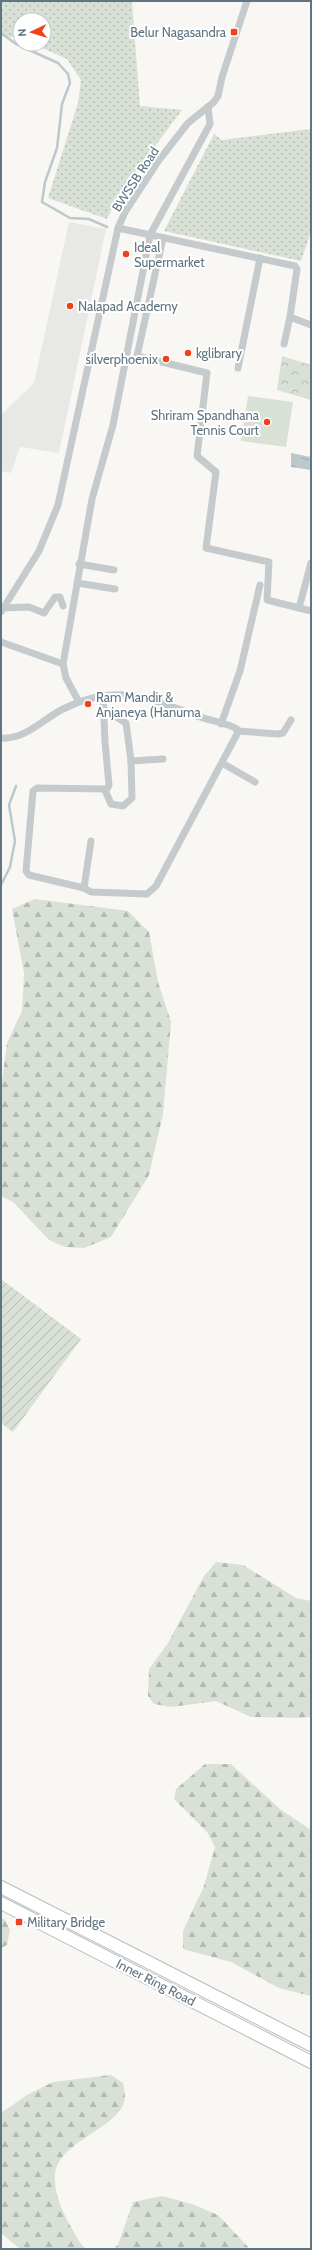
<svg xmlns="http://www.w3.org/2000/svg" width="312" height="2250" font-family="Cabin,sans-serif">
<defs>
<pattern id="grass-dots" width="8" height="8" patternUnits="userSpaceOnUse"><rect width="8" height="8" fill="#d9e0d5"/><path d="M2 2h.1M6 6h.1" fill="none" stroke="#b3bab2" stroke-width="1.8" stroke-linecap="round"/></pattern>
<pattern id="forest-firs" width="22" height="20" patternUnits="userSpaceOnUse"><rect width="22" height="20" fill="#d9e0d5"/><path d="M5 1l3.5 6h-7zM16 11l3.5 6h-7z" fill="#b3bab2"/></pattern>
<pattern id="park-crowns" width="20" height="18" patternUnits="userSpaceOnUse"><rect width="20" height="18" fill="#d9e0d5"/><path d="M2 6a3 3 0 1 1 6 0M12 15a3 3 0 1 1 6 0" fill="none" stroke="#b3bab2"/></pattern>
<pattern id="garden-furrows" width="10" height="10" patternUnits="userSpaceOnUse"><rect width="10" height="10" fill="#d9e0d5"/><path d="M-1 1l2-2M0 10L10 0M9 11l2-2" fill="none" stroke="#b3bab2"/></pattern>
<pattern id="water-ripples" width="26" height="14" patternUnits="userSpaceOnUse"><rect width="26" height="14" fill="#bbc9cd"/><path d="M2 4q2-2 4 0t4 0M15 11q2-2 4 0t4 0" fill="none" stroke="#9ba8ac"/></pattern>
</defs>
<rect width="100%" height="100%" fill="#f8f7f4"/>
<polygon fill="#e8e9e7" points="69,222 106,229 59,453 20,447 11,473 1,471 1,415 34,383"/>
<g fill="url(#grass-dots)">
<polygon points="1,1 132,1 140,106 182,110 119,194 107,219 48,198 78,103 81,80 67,59 33,44 44,44 44,20 20,20 20,38 1,36"/>
<polygon points="311,129 311,232 301,261 164,231 214,134 222,140"/>
</g>
<g fill="url(#forest-firs)">
<polygon points="35,899 128,911 149,932 158,982 171,1022 163,1114 149,1175 111,1237 84,1248 65,1247 49,1240 13,1202 1,1196 1,1089 7,1043 22,1011 24,973 12,909"/>
<polygon points="216,1562 243,1565 296,1598 311,1601 311,1717 302,1718 251,1717 216,1701 171,1707 154,1704 148,1696 149,1669 168,1643 204,1576"/>
<polygon points="205,1764 231,1764 280,1809 311,1830 311,1996 279,1988 231,1962 183,1949 183,1931 204,1886 215,1847 207,1832 174,1799 176,1789"/>
<polygon points="1,1918 5,1920 10,1930 7,1945 1,1948"/>
<path d="M 111,2075 L 123,2083 C 124,2087 125,2093 125,2098 C 122,2128 56,2141 55,2176 C 54,2200 69,2224 81,2244 L 86,2249 L 20,2249 L 1,2233 L 1,2113 L 27,2095 L 53,2082 Z"/>
<polygon points="162,2196 192,2204 218,2215 250,2249 113,2249 118,2245 133,2202"/>
</g>
<polygon fill="url(#park-crowns)" points="282,356 311,365 311,400 277,390"/>
<polygon fill="url(#garden-furrows)" points="1,1279 81,1339 13,1432 1,1423"/>
<polygon fill="#d9e0d5" points="248,396 293,402 286,447 241,441"/>
<polygon fill="url(#water-ripples)" points="291,453 311,457 311,470 291,467"/>
<g fill="none" stroke-linecap="round" stroke-linejoin="round">
<g stroke="#bbc9cd" stroke-width="2.5">
<polyline points="1,33 16,44 58,63 68,74 70,83 62,104 57,148 45,182 42,202 70,218 89,219 107,227"/>
<polyline points="1,885 10,867 15,841 9,805 16,786"/>
</g>
<defs>
<g id="primary">
<polyline points="1,1887 311,2045"/>
<polyline points="1,1903 311,2062"/>
</g>
</defs>
<use href="#primary" stroke="#b8bdc0" stroke-width="14"/>
<g stroke="#c5cacd" stroke-width="7">
<polyline points="118,228 295,266 297,269 290,317 311,325"/>
<polyline points="163,238 137,356 207,373 197,456 216,472 206,548 269,562 267,600 311,611"/>
<polyline points="284,344 290,317"/>
<polyline points="238,368 260,258"/>
<polyline points="79,564 114,570"/>
<polyline points="77,583 115,589"/>
<polyline points="1,608 29,607 44,613 55,597 60,597 63,606"/>
<polyline points="299,608 311,563"/>
<polyline points="1,612 39,551 58,505 118,228 125,212 159,160 188,123 214,102 218,96 222,77 247,1"/>
<polyline points="1,642 63,664"/>
<polyline points="79,702 66,678 63,664 92,499 113,425 150,235 210,124 208,107"/>
<polyline points="103,709 126,723 131,761 132,798 123,806 111,804 105,790"/>
<polyline points="221,724 240,671 260,585"/>
<polyline points="238,731 278,734 283,733 291,720"/>
<path d="M 1,738 C 25,740 43,719 63,709 C 117,682 148,698 200,717 C 212,721 227,723 237,729 L 237,734 L 156,886 L 147,894 L 91,892 L 84,888 L 29,875 L 26,871 L 33,791 L 37,788 L 107,789 L 109,785 L 105,742 L 103,696"/>
<polyline points="131,761 163,759"/>
<polyline points="222,763 255,782"/>
<polyline points="84,888 91,841"/>
</g>
<use href="#primary" stroke="#fff" stroke-width="12"/>
</g>
<g fill="#f0401c" stroke="#fff" stroke-width="1.5">
<rect x="230" y="28" width="8" height="8" rx="2"/>
<circle cx="126" cy="254" r="4"/>
<circle cx="70" cy="306" r="4"/>
<circle cx="188" cy="353" r="4"/>
<circle cx="166" cy="359" r="4"/>
<circle cx="267" cy="422" r="4"/>
<circle cx="88" cy="704" r="4"/>
<rect x="15" y="1918" width="8" height="8" rx="2"/>
</g>
<g text-anchor="middle" dominant-baseline="central" stroke-width="4" stroke-linejoin="round" paint-order="stroke">
<g font-size="13" fill="#607582" stroke="#fff" text-anchor="start">
<text x="226" y="32" text-anchor="end">Belur Nagasandra</text>
<text x="134" y="247">Ideal<tspan x="134" dy="15">Supermarket</tspan></text>
<text x="78" y="306">Nalapad Academy</text>
<text x="196" y="353">kglibrary</text>
<text x="158" y="359" text-anchor="end">silverphoenix</text>
<text x="259" y="415" text-anchor="end">Shriram Spandhana<tspan x="259" dy="15">Tennis Court</tspan></text>
<text x="96" y="697">Ram Mandir &amp;<tspan x="96" dy="15">Anjaneya (Hanuma</tspan></text>
<text x="27" y="1922">Military Bridge</text>
</g>
<g font-size="13" fill="#607582" stroke="#fff">
<text transform="translate(135 179) rotate(-57)">BWSSB Road</text>
<text transform="translate(156 1982) rotate(27)">Inner Ring Road</text>
</g>
</g>
<rect width="312" height="2250" fill="none" stroke="#607582" stroke-width="4"/>
<g transform="translate(32 32) rotate(266)"><circle r="19" fill="#ffffff" stroke="#bfc8cd"/>
<path d="M0-3L7 15L0 10L-7 15Z" fill="#f0401c"/>
<text y="-6" font-size="11" font-weight="bold" text-anchor="middle" fill="#607582">N</text>
</g>
</svg>
